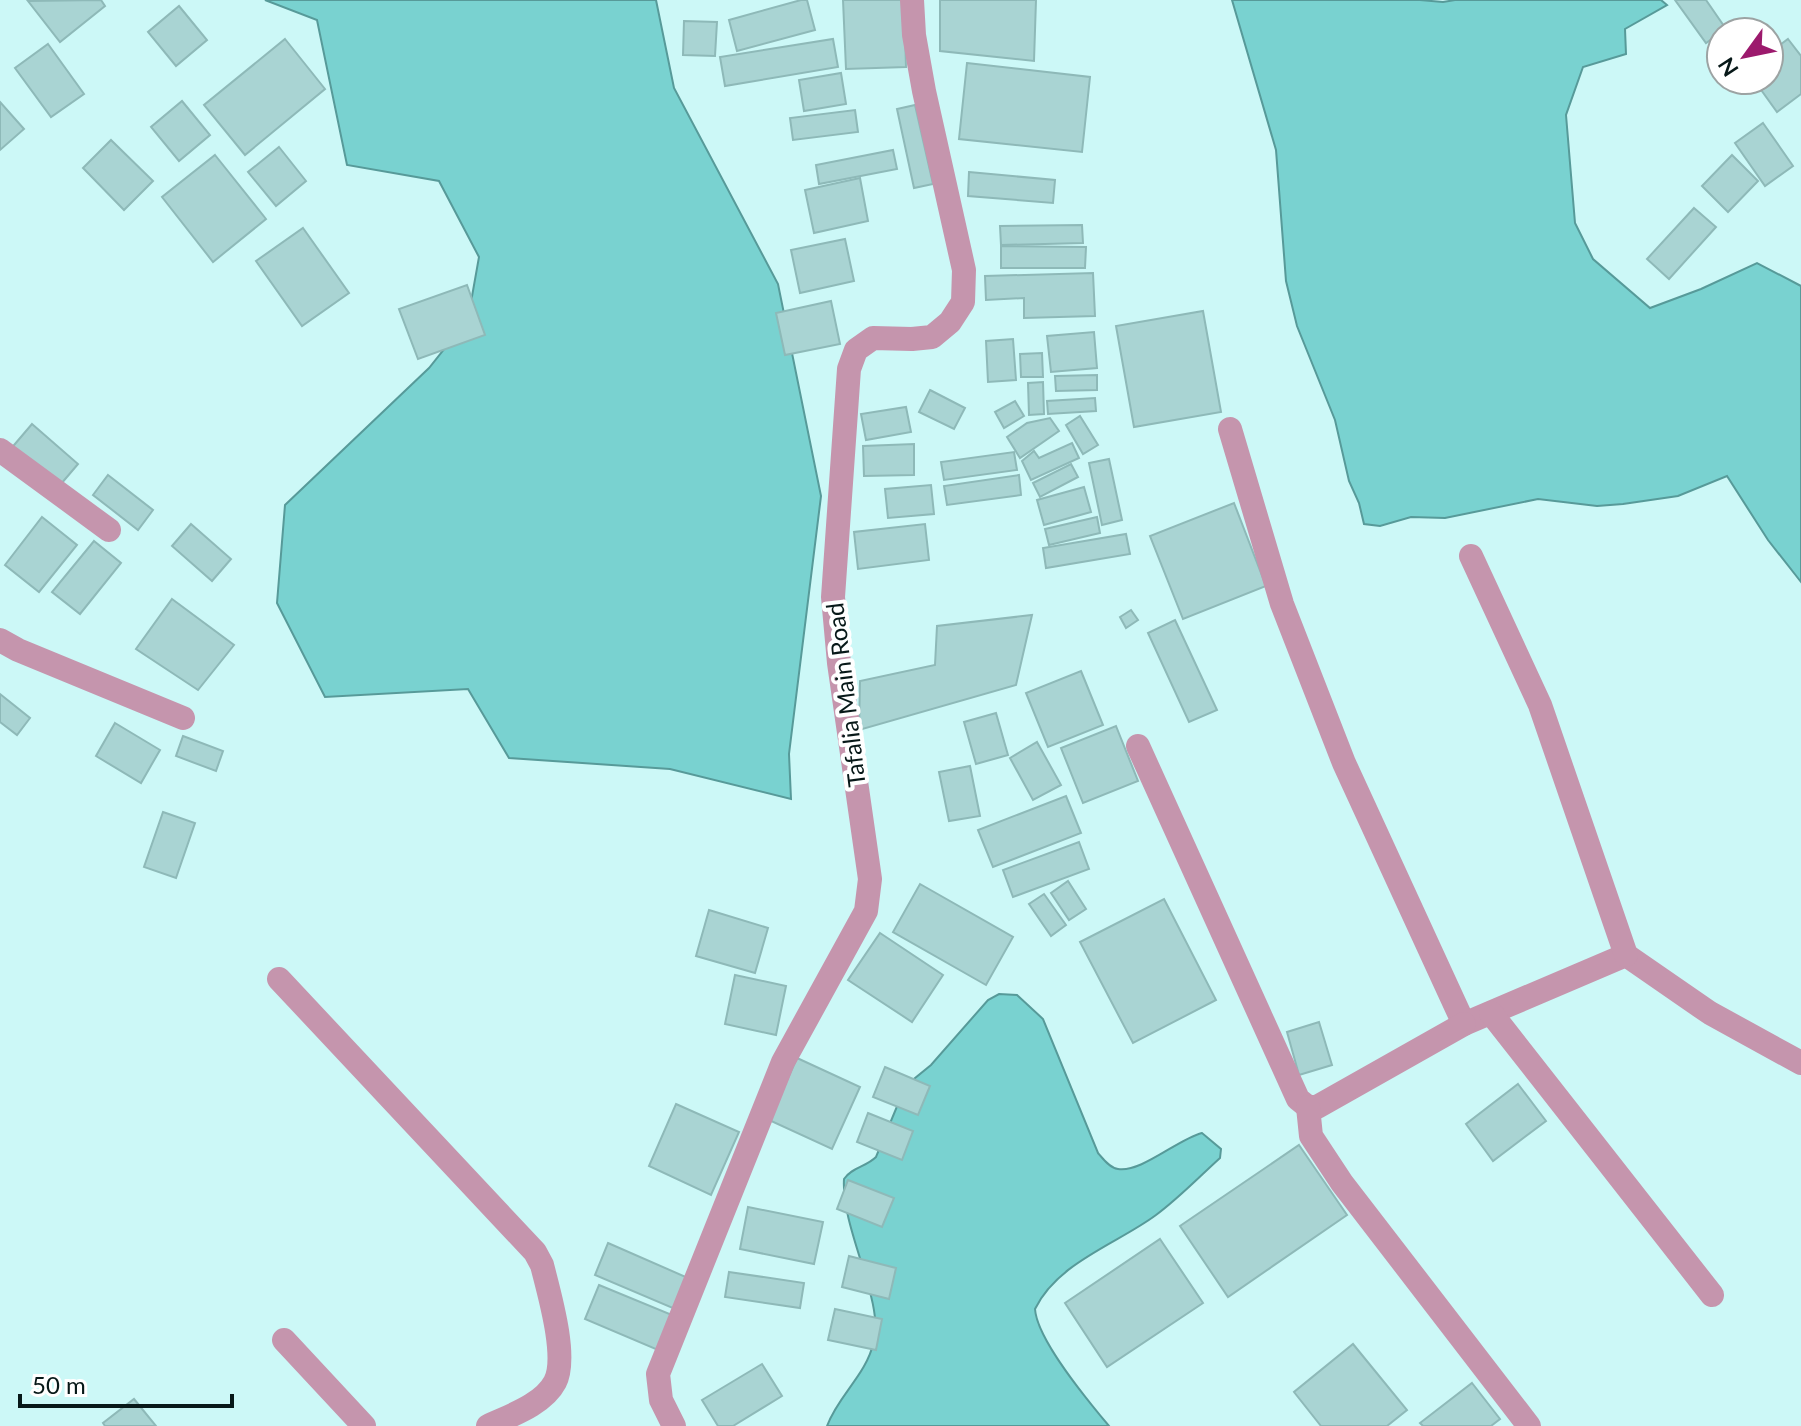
<svg xmlns="http://www.w3.org/2000/svg" width="1801" height="1426" font-family="Lato,sans-serif">
<rect width="100%" height="100%" fill="#ccf8f7"/>
<g fill="#79d2d0" stroke="#579a99" stroke-width="2">
<polygon points="265,0 656,0 674,88 778,284 821,496 789,754 791,799 670,769 509,758 468,689 325,697 277,603 285,505 429,368 468,319 479,257 439,181 347,165 317,20"/>
<polygon points="1232,0 1420,0 1443,2 1455,0 1661,0 1667,5 1625,29 1626,54 1583,67 1566,115 1575,223 1593,259 1650,308 1701,289 1757,263 1801,286 1801,582 1768,540 1727,476 1678,496 1623,504 1597,506 1538,499 1445,518 1411,517 1380,526 1364,524 1359,503 1349,481 1335,420 1297,326 1286,281 1276,150"/>
<path d="M 999,994 L 1017,995 L 1043,1019 L 1098,1153 C 1103,1159 1110,1168 1118,1169 C 1141,1173 1178,1139 1202,1133 L 1221,1149 L 1220,1158 C 1199,1177 1179,1198 1156,1215 C 1117,1244 1058,1262 1035,1309 C 1037,1340 1088,1401 1109,1426 L 827,1426 C 839,1394 866,1376 874,1341 C 884,1300 841,1229 844,1179 C 852,1167 866,1167 876,1157 L 903,1092 L 909,1083 L 931,1065 L 988,1000 Z"/>
</g>
<g fill="#a9d4d3" stroke="#8eb9b8" stroke-width="2">
<polygon points="101,0 105,6 60,42 28,1"/>
<polygon points="801,0 807,0 815,30 737,51 729,20"/>
<polygon points="843,0 904,0 906,67 846,69"/>
<polygon points="940,0 1036,0 1034,61 940,51"/>
<polygon points="1675,0 1706,0 1726,29 1706,43"/>
<polygon points="179,6 207,40 176,66 148,32"/>
<polygon points="684,21 717,22 715,56 683,55"/>
<polygon points="285,39 325,89 245,155 204,105"/>
<polygon points="833,39 838,67 725,86 720,57"/>
<polygon points="1788,39 1801,56 1801,94 1777,112 1754,80 1769,80 1769,53"/>
<polygon points="48,44 84,94 51,117 15,68"/>
<polygon points="967,63 1090,77 1082,152 959,139"/>
<polygon points="841,73 846,104 804,111 799,80"/>
<polygon points="182,101 210,135 179,161 151,127"/>
<polygon points="0,102 24,129 0,150"/>
<polygon points="915,105 933,184 914,188 897,109"/>
<polygon points="855,110 858,132 793,140 790,118"/>
<polygon points="1763,123 1793,166 1765,186 1735,143"/>
<polygon points="111,140 153,181 124,210 83,168"/>
<polygon points="279,147 306,181 276,206 248,172"/>
<polygon points="893,150 897,169 819,184 816,165"/>
<polygon points="215,155 266,219 213,262 162,197"/>
<polygon points="1732,155 1758,181 1728,212 1702,186"/>
<polygon points="969,172 1055,180 1053,203 968,196"/>
<polygon points="860,178 868,221 814,233 805,190"/>
<polygon points="1694,208 1716,227 1669,279 1647,259"/>
<polygon points="1082,225 1083,243 1001,245 1000,226"/>
<polygon points="303,228 349,293 302,326 256,261"/>
<polygon points="845,239 854,281 800,293 791,250"/>
<polygon points="1001,246 1086,247 1085,268 1001,268"/>
<polygon points="1093,273 1095,316 1024,318 1024,298 986,300 985,276"/>
<polygon points="467,285 485,335 418,359 399,309"/>
<polygon points="831,301 840,344 785,355 776,313"/>
<polygon points="1203,311 1221,412 1134,427 1116,326"/>
<polygon points="1094,332 1097,368 1051,372 1047,336"/>
<polygon points="1013,339 1016,380 988,382 986,341"/>
<polygon points="1042,353 1043,377 1021,377 1020,354"/>
<polygon points="1097,375 1097,390 1056,391 1055,376"/>
<polygon points="1043,382 1044,414 1029,415 1028,383"/>
<polygon points="930,390 965,408 954,429 919,412"/>
<polygon points="1095,398 1096,411 1048,414 1047,401"/>
<polygon points="1015,401 1024,416 1004,428 995,412"/>
<polygon points="906,407 911,432 866,440 861,414"/>
<polygon points="1080,416 1098,445 1083,454 1066,425"/>
<polygon points="1050,418 1059,431 1020,458 1007,437 1027,423"/>
<polygon points="32,424 78,464 55,491 9,451"/>
<polygon points="1072,443 1079,458 1031,480 1022,461 1034,451 1039,458"/>
<polygon points="914,444 914,475 864,476 863,446"/>
<polygon points="1014,452 1017,470 944,480 941,462"/>
<polygon points="1109,459 1122,520 1102,525 1089,463"/>
<polygon points="1071,464 1078,477 1040,497 1033,483"/>
<polygon points="108,475 153,510 138,530 93,495"/>
<polygon points="1019,475 1021,495 947,505 944,486"/>
<polygon points="931,485 934,514 888,518 885,489"/>
<polygon points="1084,487 1091,512 1044,525 1037,500"/>
<polygon points="1234,503 1266,586 1183,619 1150,536"/>
<polygon points="42,517 77,545 39,592 5,565"/>
<polygon points="1097,517 1100,533 1049,545 1045,529"/>
<polygon points="191,524 231,559 212,581 172,546"/>
<polygon points="925,524 929,560 858,569 854,532"/>
<polygon points="1126,534 1130,554 1046,568 1043,548"/>
<polygon points="94,541 121,563 80,614 52,592"/>
<polygon points="172,599 234,645 198,690 136,649"/>
<polygon points="1131,610 1138,620 1126,628 1120,617"/>
<polygon points="1032,615 1016,685 859,730 860,681 935,665 937,626"/>
<polygon points="1175,620 1217,710 1189,722 1148,633"/>
<polygon points="1081,671 1103,725 1048,747 1026,693"/>
<polygon points="0,694 30,718 17,735 0,722"/>
<polygon points="996,713 1008,755 976,764 964,722"/>
<polygon points="115,723 160,750 141,783 96,756"/>
<polygon points="1116,726 1138,781 1083,803 1061,748"/>
<polygon points="183,736 223,751 216,771 176,756"/>
<polygon points="1037,742 1061,785 1033,800 1010,758"/>
<polygon points="970,766 980,816 949,821 939,772"/>
<polygon points="1066,796 1081,833 993,867 978,830"/>
<polygon points="163,812 195,823 176,878 144,867"/>
<polygon points="1079,842 1089,869 1013,897 1003,870"/>
<polygon points="1068,881 1086,909 1069,920 1051,893"/>
<polygon points="920,884 1013,937 986,985 893,932"/>
<polygon points="1044,894 1066,925 1051,936 1029,904"/>
<polygon points="1164,899 1216,1000 1133,1043 1080,942"/>
<polygon points="709,910 768,928 755,973 696,956"/>
<polygon points="880,933 943,975 912,1022 848,980"/>
<polygon points="735,975 786,986 776,1035 725,1024"/>
<polygon points="1319,1022 1332,1065 1299,1075 1287,1032"/>
<polygon points="797,1058 860,1087 832,1149 769,1120"/>
<polygon points="885,1067 930,1086 918,1115 873,1097"/>
<polygon points="1518,1084 1546,1121 1493,1161 1466,1124"/>
<polygon points="676,1104 739,1132 711,1195 649,1166"/>
<polygon points="868,1113 913,1131 902,1160 857,1142"/>
<polygon points="1299,1145 1347,1215 1228,1297 1180,1226"/>
<polygon points="848,1180 894,1198 882,1227 837,1209"/>
<polygon points="748,1207 823,1222 814,1264 740,1249"/>
<polygon points="1160,1239 1203,1303 1107,1367 1065,1303"/>
<polygon points="608,1243 688,1278 675,1309 595,1275"/>
<polygon points="849,1256 896,1268 889,1299 842,1287"/>
<polygon points="729,1272 804,1283 800,1308 725,1297"/>
<polygon points="599,1285 672,1315 658,1350 585,1319"/>
<polygon points="835,1309 882,1319 876,1350 828,1340"/>
<polygon points="1353,1344 1407,1410 1387,1426 1321,1426 1294,1392"/>
<polygon points="762,1364 782,1396 733,1426 718,1426 702,1400"/>
<polygon points="1472,1383 1500,1419 1491,1426 1423,1426 1420,1423"/>
<polygon points="134,1399 156,1426 105,1426 103,1423"/>
</g>
<g fill="none" stroke-linecap="round" stroke-linejoin="round">
<g stroke="#c595ad" stroke-width="24">
<polyline points="1230,429 1282,604 1344,763 1464,1024 1626,955 1710,1013 1801,1063"/>
<polyline points="0,450 109,530"/>
<polyline points="1471,556 1540,705 1626,955"/>
<polyline points="0,640 18,650 183,718"/>
<polyline points="1138,746 1298,1099 1308,1107 1317,1107 1464,1024"/>
<path d="M 279,979 L 535,1252 L 542,1265 C 549,1293 568,1357 555,1382 C 543,1405 509,1416 488,1426"/>
<polyline points="1491,1013 1712,1295"/>
<polyline points="1308,1107 1311,1136 1342,1183 1529,1426"/>
<polyline points="284,1340 364,1426"/>
<polyline points="674,1426 661,1400 658,1374 783,1062 866,911 870,879 839,663 833,597 849,369 856,350 873,338 912,339 932,337 950,322 963,302 964,270 924,91 914,35 912,0"/>
</g>
</g>
<g text-anchor="middle" dominant-baseline="central" stroke-width="8" stroke-linejoin="round" paint-order="stroke">
<g font-size="24" fill="#071818" stroke="#fff">
<text transform="translate(845 695) rotate(-97)">Tafalia Main Road</text>
</g>
</g>
<g transform="translate(1745 56) rotate(237)"><circle r="38" fill="#ffffff" stroke="#9ca3a3" stroke-width="2"/>
<path d="M0-6L14 30L0 20L-14 30Z" fill="#9c1a6d"/>
<text y="-12" font-size="22" font-weight="bold" text-anchor="middle" fill="#071818">N</text>
</g>
<path d="M20 1394v12h212v-12" fill="none" stroke="#071818" stroke-width="4"/>
<text x="32" y="1394" font-size="24" fill="#071818" stroke="#ffffff" stroke-width="6" paint-order="stroke">50 m</text>
</svg>
